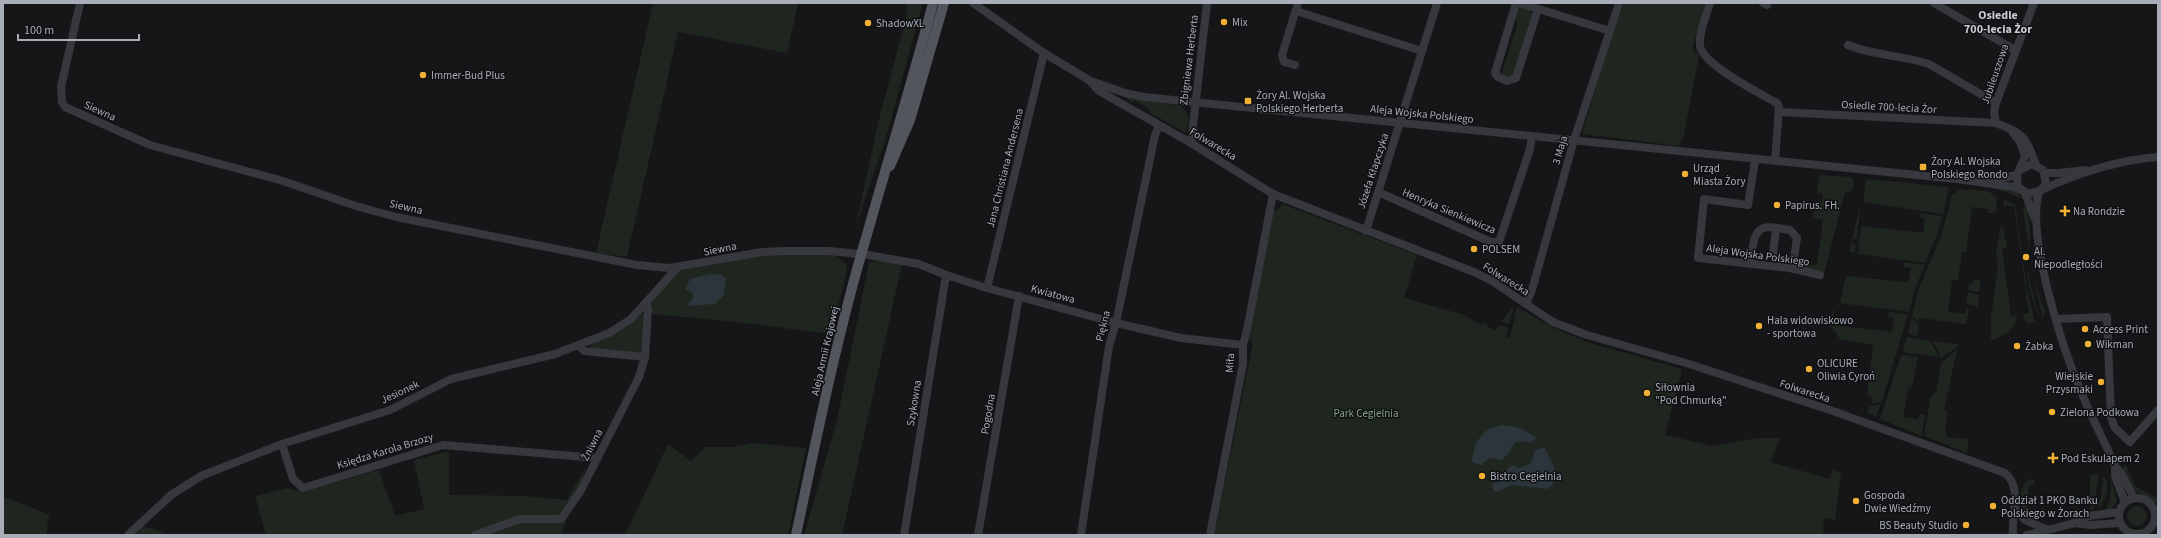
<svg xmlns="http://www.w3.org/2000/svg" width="2161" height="538" font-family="'Source Sans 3',sans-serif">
<rect width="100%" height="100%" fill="#161618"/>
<g fill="#1e261f">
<polygon points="653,3 798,3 787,53 678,32 627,257 596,253"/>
<polygon points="907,3 923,3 885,141 855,228 880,115 907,15"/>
<polygon points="1624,3 1705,3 1692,50 1699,55 1684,135 1679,146 1582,134 1618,12 1621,13"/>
<polygon points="1523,7 1530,10 1533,15 1514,75 1510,78 1503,75 1502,72 1518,23 1514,17 1518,9"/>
<polygon points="1125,97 1182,106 1189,117 1186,133 1149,112 1150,110 1134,100 1132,103"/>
<polygon points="1820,175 1852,177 1854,183 1851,193 1845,192 1824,274 1804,270 1798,264 1798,262 1803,263 1803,265 1817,265 1823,220 1813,218 1814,201 1822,201 1823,194 1817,192"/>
<polygon points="1866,179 1949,187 1943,214 1863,202"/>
<polygon points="1961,189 1988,191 1997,198 1996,211 1994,213 1987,213 1988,209 1972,207 1966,252 1962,252 1958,280 1952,280 1948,312 1965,314 1966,308 1969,309 1966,324 1920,318 1919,321 1912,316 1918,291 1942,234 1952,195"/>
<polygon points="1997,189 2014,190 2025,200 2021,198"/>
<polygon points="2004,200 2015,204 2027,290 2035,322 2028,323 2024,320 2023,314 2029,313 2014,206 2003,206"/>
<polygon points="1282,204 1417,255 1404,298 1464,315 1481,325 1483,323 1494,330 1499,326 1508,327 1506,336 1510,338 1517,307 1556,329 1590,343 1682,369 1665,435 1713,446 1757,438 1780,438 1771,462 1829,479 1833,470 1841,474 1835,520 1824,518 1823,535 1214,535 1253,343 1249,342 1272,213 1281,207"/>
<polygon points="1860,206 1857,239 1853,239 1852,244 1856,245 1855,253 1849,252"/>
<polygon points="2027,206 2030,232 2029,251 2023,207"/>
<polygon points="1921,213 1942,216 1937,235 1925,263 1858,254 1861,226 1923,233 1925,219 1920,218"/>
<path d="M 2003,227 L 2007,248 L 2002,249 L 2011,316 L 2016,315 C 2018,330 2001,337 1989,341 L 1991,339 L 1991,318 L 1998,266 L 1996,256 L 2000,228 Z"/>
<polygon points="765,255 835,255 846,264 847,270 831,334 728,321 651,314 650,304 679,271"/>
<polygon points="881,261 902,264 842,535 804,535 837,420 869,262"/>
<polygon points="1904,262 1925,265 1915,288 1909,312 1840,303 1846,276 1908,282 1911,268 1904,267"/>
<polygon points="2026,265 2040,321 2030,291"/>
<polygon points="2032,275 2045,312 2043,319"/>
<polygon points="1974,279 1981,280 1979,292 1968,290 1969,284 1973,284"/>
<polygon points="1968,293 1979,295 1978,307 1966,304"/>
<polygon points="1514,305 1509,325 1501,321 1515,305"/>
<polygon points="1832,310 1834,311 1833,325 1892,332 1894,318 1888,317 1889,312 1908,314 1882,401 1872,404 1873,397 1867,396 1873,345 1840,339 1830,325"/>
<polygon points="644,313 643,346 641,351 634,353 590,348 592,344 621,330"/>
<polygon points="1912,318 1919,324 1917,336 1908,334"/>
<polygon points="1907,337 1930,341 1939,357 1907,353 1903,350"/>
<polygon points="1933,341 1958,344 1958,346 1941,358"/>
<polygon points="1957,350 1944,410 1948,412 1945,430 1947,437 1969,439 1967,453 1924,436 1931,396 1936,392 1941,362"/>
<polygon points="1903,355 1918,357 1912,387 1909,387 1903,417 1918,420 1920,414 1925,415 1922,436 1880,419 1900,358"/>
<polygon points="1881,404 1876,416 1867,413 1869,407"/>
<polygon points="753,443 806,448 788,535 625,535 668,444 691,461 706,447 733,447"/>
<polygon points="449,451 449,495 524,496 567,500 587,465 561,535 266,535 255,496 287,488 303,492 379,470 395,516 424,509 414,460"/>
<polygon points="2126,465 2135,486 2158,499 2158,504 2133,489 2122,466"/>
<polygon points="2090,475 2099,475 2093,510 2090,509"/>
<path d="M 2103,476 C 2112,485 2105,502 2097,509 L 2101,497 Z"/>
<path d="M 2110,476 L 2117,501 L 2111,510 L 2105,510 C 2112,499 2112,489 2110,476 Z"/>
<path d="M 2030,479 L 2034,479 L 2034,485 L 2028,486 L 2028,514 L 2035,514 L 2035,519 L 2031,520 C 2018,511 2016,487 2030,479 Z"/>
<polygon points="3,497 49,514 46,535 3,535"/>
<circle cx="2137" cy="516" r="10"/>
<polygon points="144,526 170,535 171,535 135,535"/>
</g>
<g fill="#2c353c">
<polygon points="710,274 721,275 726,278 724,295 715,304 686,306 693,299 693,293 685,289 690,279"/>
<path d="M 1503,425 L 1520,428 L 1537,438 L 1529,443 L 1525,441 L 1516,442 C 1510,448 1509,456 1501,460 L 1490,458 L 1481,465 L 1472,462 C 1474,441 1482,428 1503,425 Z"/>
<path d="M 1544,447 C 1550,459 1564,479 1547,489 L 1512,485 L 1496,492 L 1493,490 L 1492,484 L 1503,480 L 1508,468 L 1514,465 L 1517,468 C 1530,466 1533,463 1534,451 Z"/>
</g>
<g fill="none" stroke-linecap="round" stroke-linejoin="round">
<g stroke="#37383d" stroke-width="8">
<polyline points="80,3 61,87 62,102 65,107 150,145 280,180 356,206 396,217 637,265 670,268 762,252 784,251 829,251 868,255 919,264 946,275 987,288 1116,323 1181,338 1243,345"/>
<path d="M 973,3 L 1044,53 L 1089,80 L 1099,91 L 1191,143 L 1273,194 L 1474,272 L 1492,281 L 1553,322 L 1587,335 L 1686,363 L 1830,410 L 2005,473 C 2023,488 2011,515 2013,535"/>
<polyline points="1516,3 1495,73 1498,77 1507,81 1516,78 1538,9"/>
<polyline points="1519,3 1610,31"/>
<path d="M 1710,3 C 1706,16 1699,32 1700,45 C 1701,64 1759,93 1777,103 L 1779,107 L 1775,161"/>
<polyline points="1763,3 1767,5"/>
<polyline points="1934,3 2015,50"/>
<polyline points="1296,11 1422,51"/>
<path d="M 1848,45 C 1874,56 1903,55 1929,64 L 1996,103"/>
<polyline points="1295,65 1284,62 1282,55 1298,3"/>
<polyline points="1091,81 1125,93 1144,97 1957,179 2014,187 2021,190"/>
<path d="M 1780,112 L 1996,123 C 2025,135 2025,135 2036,165"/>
<polyline points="1996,123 1994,112 1996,103 2034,3"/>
<polyline points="2013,133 2020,142 2025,156 2017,175 2018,187 2029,194 2041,190 2046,183 2043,170 2032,164 2020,170"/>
<polyline points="1191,143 1207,3"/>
<polyline points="1755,160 1748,205 1704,199 1698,258 1790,268 1820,275"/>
<polyline points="2045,173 2058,173 2086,170"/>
<polyline points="1986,181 2017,175"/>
<path d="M 2041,190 C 2078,173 2117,160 2158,157"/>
<polyline points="1378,192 1491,242 1499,242 1530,149 1532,136"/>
<path d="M 2039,192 C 2026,234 2062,347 2080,389 C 2090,415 2104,440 2115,466 L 2121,473 L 2134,498"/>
<polyline points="2025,193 2034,217"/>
<polyline points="1366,231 1437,3"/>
<polyline points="1773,254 1776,229"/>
<path d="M 1752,263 C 1751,256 1752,251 1753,244 C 1758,220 1772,228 1790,230 L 1797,238 L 1793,264 L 1790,268"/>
<polyline points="987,288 1044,53"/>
<polyline points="1526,304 1532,290 1574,140 1619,3"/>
<polyline points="2056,319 2107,317 2111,418 2115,428 2130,442 2158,410"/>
<polyline points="645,357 648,309 646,303"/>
<polyline points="282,444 293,479 303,488 443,445 598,458"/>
<polyline points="2115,466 2115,476 2125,502"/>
<circle cx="2137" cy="516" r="18"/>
<polyline points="2015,509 2025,520 2046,529"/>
<polyline points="2075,523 2090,525 2120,523"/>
<polyline points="128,535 171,495 201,476 282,444 390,410 451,379 555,354 609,333 631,319 677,268"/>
<polyline points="475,535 520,519 561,519 580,492 639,377 645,357 584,351 579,346"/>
<polyline points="904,535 946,275"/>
<polyline points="978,535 1019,296"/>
<polyline points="1081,535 1109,346 1116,323 1155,135 1159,126"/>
<polyline points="1210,535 1243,364 1243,345 1247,330 1273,194"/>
<polyline points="2027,535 2075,523 2088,516 2119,512"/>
</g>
<g stroke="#53555c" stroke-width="10">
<polyline points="890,166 910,120 944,3"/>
<path d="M 796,535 C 817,436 837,335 866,238 C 888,160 912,82 933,3"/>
</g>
</g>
<g fill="#f2b134" stroke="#111113" stroke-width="1.5">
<circle cx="1224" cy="22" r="4"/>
<circle cx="868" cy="23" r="4"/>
<circle cx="423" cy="75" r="4"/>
<rect x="1244" y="97" width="8" height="8" rx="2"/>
<rect x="1919" y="163" width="8" height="8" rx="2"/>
<circle cx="1685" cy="174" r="4"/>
<circle cx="1777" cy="205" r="4"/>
<path d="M2063 205h4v4h4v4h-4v4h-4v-4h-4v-4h4z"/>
<circle cx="1474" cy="249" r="4"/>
<circle cx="2026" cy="257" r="4"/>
<circle cx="1759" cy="326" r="4"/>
<circle cx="2085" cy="329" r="4"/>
<circle cx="2088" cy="344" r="4"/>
<circle cx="2017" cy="346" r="4"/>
<circle cx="1809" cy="369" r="4"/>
<circle cx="2101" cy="382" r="4"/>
<circle cx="1647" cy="393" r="4"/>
<circle cx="2052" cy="412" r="4"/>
<path d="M2051 452h4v4h4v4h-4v4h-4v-4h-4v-4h4z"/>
<circle cx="1482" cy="476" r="4"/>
<circle cx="1856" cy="501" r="4"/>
<circle cx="1993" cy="506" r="4"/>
<circle cx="1966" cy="525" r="4"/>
</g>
<g text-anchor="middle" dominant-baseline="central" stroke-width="3" stroke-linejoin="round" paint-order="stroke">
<g font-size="11" fill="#a8adb8" stroke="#111113" text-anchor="start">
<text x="1232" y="22">Mix</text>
<text x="876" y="23">ShadowXL</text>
<text x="431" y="75">Immer-Bud Plus</text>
<text x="1256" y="95">Żory Al. Wojska<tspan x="1256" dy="13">Polskiego Herberta</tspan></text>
<text x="1931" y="161">Żory Al. Wojska<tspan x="1931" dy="13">Polskiego Rondo</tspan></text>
<text x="1693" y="168">Urząd<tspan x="1693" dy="13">Miasta Żory</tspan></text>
<text x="1785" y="205">Papirus. FH.</text>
<text x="2073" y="211">Na Rondzie</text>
<text x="1482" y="249">POLSEM</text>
<text x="2034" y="251">Al.<tspan x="2034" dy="13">Niepodległości</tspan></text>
<text x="1767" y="320">Hala widowiskowo<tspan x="1767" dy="13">- sportowa</tspan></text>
<text x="2093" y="329">Access Print</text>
<text x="2096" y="344">Wikman</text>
<text x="2025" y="346">Żabka</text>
<text x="1817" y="363">OLICURE<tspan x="1817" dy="13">Oliwia Cyroń</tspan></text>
<text x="2093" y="376" text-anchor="end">Wiejskie<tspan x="2093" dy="13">Przysmaki</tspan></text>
<text x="1655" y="387">Siłownia<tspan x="1655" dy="13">"Pod Chmurką"</tspan></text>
<text x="2060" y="412">Zielona Podkowa</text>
<text x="2061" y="458">Pod Eskulapem 2</text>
<text x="1490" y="476">Bistro Cegielnia</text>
<text x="1864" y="495">Gospoda<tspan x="1864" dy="13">Dwie Wiedźmy</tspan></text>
<text x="2001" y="500">Oddział 1 PKO Banku<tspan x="2001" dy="13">Polskiego w Żorach</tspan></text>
<text x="1958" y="525" text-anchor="end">BS Beauty Studio</text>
</g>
<g font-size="11" fill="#a8adb8" stroke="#111113">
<text transform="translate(1189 60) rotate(-83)">Zbigniewa Herberta</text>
<text transform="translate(1995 74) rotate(-71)">Jubileuszowa</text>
<text transform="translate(1889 107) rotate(3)">Osiedle 700-lecia Żor</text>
<text transform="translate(100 111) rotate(24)">Siewna</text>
<text transform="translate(1422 114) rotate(6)">Aleja Wojska Polskiego</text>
<text transform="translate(1213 144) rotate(31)">Folwarecka</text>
<text transform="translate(1560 150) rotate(-74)">3 Maja</text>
<text transform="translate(1005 168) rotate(-76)">Jana Christiana Andersena</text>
<text transform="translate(1373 171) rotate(-72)">Józefa Kłapczyka</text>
<text transform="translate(406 207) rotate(13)">Siewna</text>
<text transform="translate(1449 211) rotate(23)">Henryka Sienkiewicza</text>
<text transform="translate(720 249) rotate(-11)">Siewna</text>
<text transform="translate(1758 255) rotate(8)">Aleja Wojska Polskiego</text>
<text transform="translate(1506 279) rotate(32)">Folwarecka</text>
<text transform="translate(1053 294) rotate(15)">Kwiatowa</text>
<text transform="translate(1103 326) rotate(-76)">Piękna</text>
<text transform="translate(825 351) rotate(-77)">Aleja Armii Krajowej</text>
<text transform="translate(1230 363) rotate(-85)">Miła</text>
<text transform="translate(1805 391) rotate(18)">Folwarecka</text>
<text transform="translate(400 392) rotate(-25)">Jesionek</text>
<text transform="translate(914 403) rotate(-81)">Szykowna</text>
<text transform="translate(988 414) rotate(-80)">Pogodna</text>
<text transform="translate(592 445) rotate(-63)">Żniwna</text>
<text transform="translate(385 451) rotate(-17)">Księdza Karola Brzozy</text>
</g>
<g font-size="11" fill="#7fa381" stroke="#111113">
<text x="1366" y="413">Park Cegielnia</text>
</g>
<g font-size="12" font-weight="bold" fill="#c9ccd4" stroke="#111113">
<text x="1998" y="15">Osiedle<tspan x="1998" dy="14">700-lecia Żor</tspan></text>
</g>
</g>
<rect width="2161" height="538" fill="none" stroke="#a8adb8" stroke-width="8"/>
<path d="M18 34v6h121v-6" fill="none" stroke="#a8adb8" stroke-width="2"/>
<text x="24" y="34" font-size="12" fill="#a8adb8" stroke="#111113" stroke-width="3" paint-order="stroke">100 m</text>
</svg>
